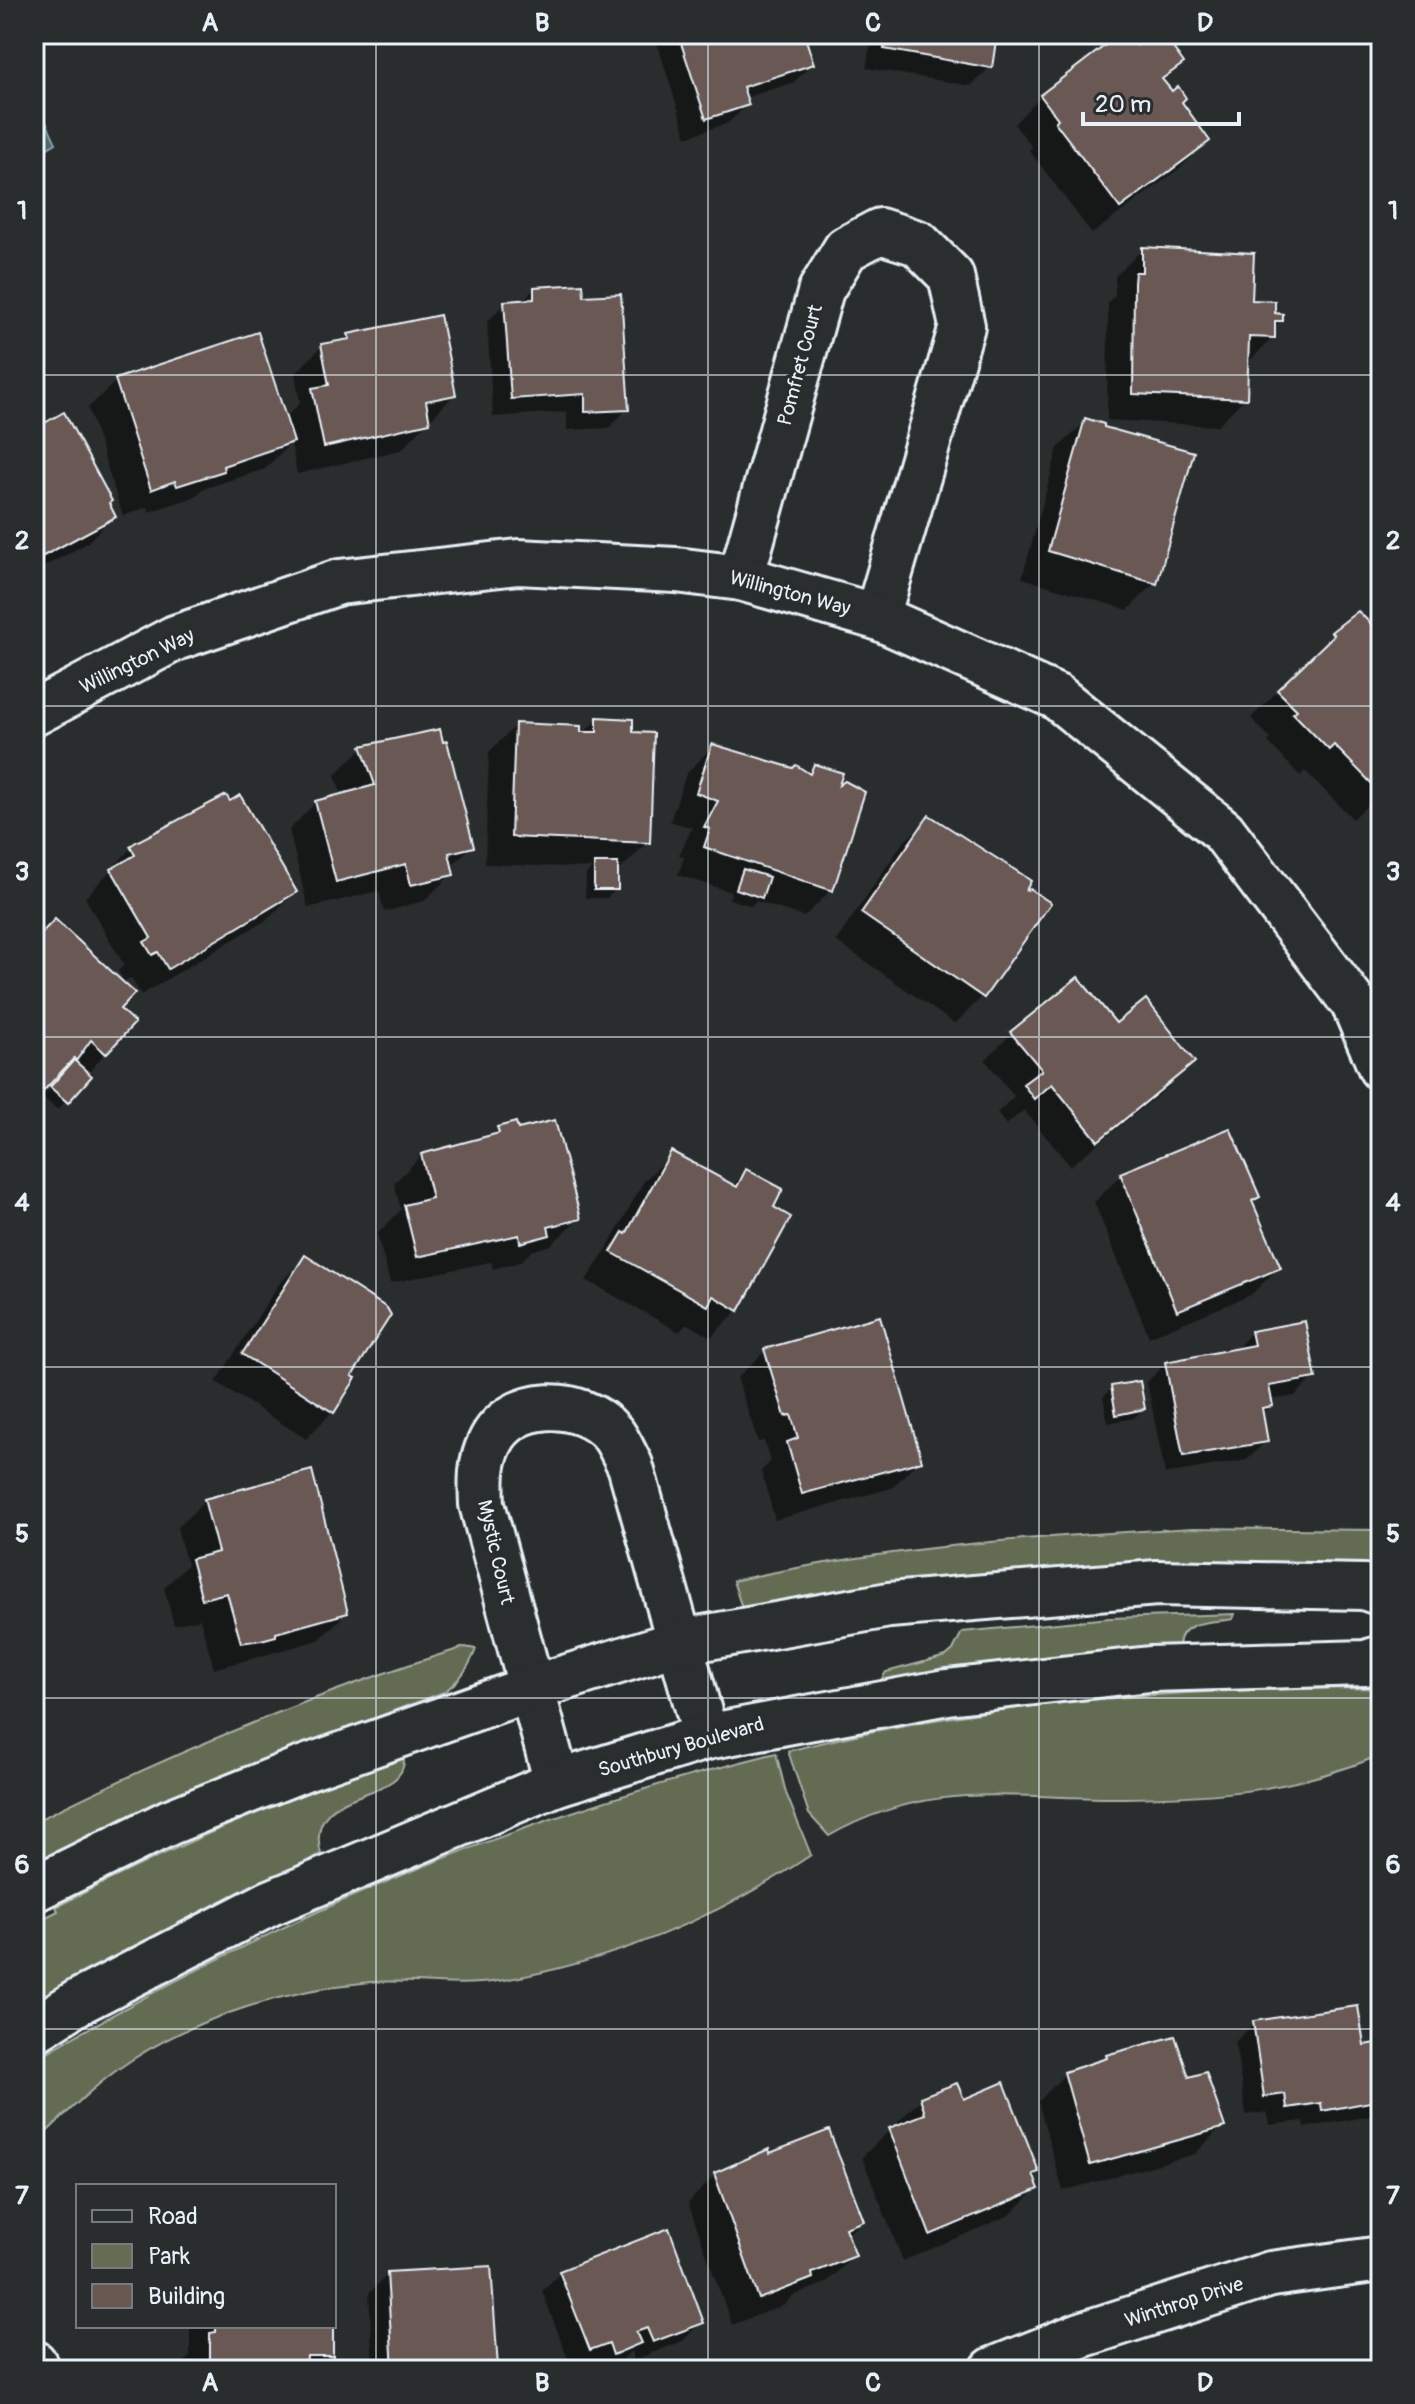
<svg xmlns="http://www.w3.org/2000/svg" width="1415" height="2404" font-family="Pangolin,sans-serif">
<rect width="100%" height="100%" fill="#2a2d2e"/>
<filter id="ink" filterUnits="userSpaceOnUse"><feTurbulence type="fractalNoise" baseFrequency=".0125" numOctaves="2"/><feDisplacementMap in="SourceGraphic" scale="16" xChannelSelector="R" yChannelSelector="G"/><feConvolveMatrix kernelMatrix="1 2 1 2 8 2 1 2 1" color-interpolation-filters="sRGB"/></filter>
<g filter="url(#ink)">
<g fill="#646c52" stroke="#a6aea5" stroke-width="2">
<path d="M 1194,1528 L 1381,1530 L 1381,1566 L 743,1611 L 733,1581 C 884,1547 1040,1536 1194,1528 Z"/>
<path d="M 1235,1614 L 1233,1619 C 1213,1623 1181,1619 1179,1645 L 1037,1659 L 879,1683 L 886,1672 L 946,1656 L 953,1650 L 962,1632 L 1110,1618 Z"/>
<path d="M 465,1647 L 476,1649 C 469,1668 460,1680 444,1692 L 236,1770 L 116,1823 L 34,1865 L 34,1822 C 173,1753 316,1692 465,1647 Z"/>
<path d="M 1381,1688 L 1381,1755 C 1293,1791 1220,1797 1125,1798 C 1015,1800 932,1777 829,1836 L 809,1814 L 788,1751 C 979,1701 1184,1688 1381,1688 Z"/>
<path d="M 776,1753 L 786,1793 L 811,1855 C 718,1918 608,1963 498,1981 C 455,1988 413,1979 371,1982 C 291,1989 198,2016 130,2061 C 95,2084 65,2115 34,2144 L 34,2060 C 270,1920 509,1819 776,1753 Z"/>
<path d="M 404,1758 C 407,1805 302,1783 321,1854 L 125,1951 L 34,2004 L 34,1923 L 58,1911 L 56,1907 C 168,1848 285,1798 404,1758 Z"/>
</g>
<polygon fill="#4b686f" stroke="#8a9fa6" stroke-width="2" points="41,111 56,143 34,156 34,113"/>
<g fill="#0007">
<polygon points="654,34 802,34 812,64 793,83 744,98 747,105 728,123 687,137"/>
<polygon points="872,34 995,34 990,67 971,86 866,68"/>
<polygon points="1124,34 1137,48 1155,34 1161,34 1182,63 1162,82 1208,141 1180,168 1092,234 1029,150 1032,147 1014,124 1041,96"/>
<polygon points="1143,249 1281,320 1273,329 1273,338 1246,364 1245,398 1217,426 1107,420 1108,302 1115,295 1115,276"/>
<polygon points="534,289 582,298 627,409 609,428 567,430 567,412 493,417 487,322 505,303 521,302"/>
<polygon points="349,336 454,395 401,450 297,474 291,443 265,469 203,489 195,497 149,512 148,507 123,516 88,408 116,381 284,419 300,403 295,374 322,346 342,342"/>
<polygon points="1086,421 1155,583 1128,610 1022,578 1058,448"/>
<polygon points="34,431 107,504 113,517 86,544 34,572"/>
<polygon points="1358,613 1381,637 1381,792 1353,819 1305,771 1300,776 1268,742 1271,739 1251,718 1333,634"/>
<polygon points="597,719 648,842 620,870 616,869 616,889 607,898 585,898 586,874 592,868 485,864 489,752 516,725 583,734"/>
<polygon points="713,746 807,774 814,766 835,790 831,890 804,917 756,901 751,906 729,899 731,892 678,875 684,857 679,855 692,828 670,821 686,774"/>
<polygon points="362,748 472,846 450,868 452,874 424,901 384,912 379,891 308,908 289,830 316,802 342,796 335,775"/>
<polygon points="929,817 1021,893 1048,903 982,997 955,1024 836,941 902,844"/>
<polygon points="131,848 295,892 268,919 141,995 131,978 124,981 118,971 124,965 85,898"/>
<polygon points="34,943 117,1009 105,1053 58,1110 42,1097 50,1089 46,1085 34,1098"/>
<polygon points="1115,1026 1192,1062 1165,1090 1070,1166 1024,1110 1006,1125 997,1113 1014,1096 985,1060 1012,1033"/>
<polygon points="498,1129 516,1132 579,1218 551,1245 532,1251 520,1262 493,1269 491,1262 390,1283 377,1234 401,1210 394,1183 422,1155 489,1138"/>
<polygon points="672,1154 732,1186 746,1172 771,1208 738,1310 711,1337 687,1324 679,1332 586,1280 605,1252 644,1181"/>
<polygon points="1121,1175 1257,1197 1251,1203 1278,1268 1251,1295 1149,1337 1094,1202"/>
<polygon points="305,1258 389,1314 333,1411 306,1439 216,1382 278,1285"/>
<polygon points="1252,1332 1314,1377 1295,1396 1270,1400 1270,1405 1261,1415 1266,1441 1247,1460 1165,1474 1147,1382 1166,1363 1234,1351"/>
<polygon points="765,1351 919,1460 892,1488 775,1520 761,1471 770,1462 764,1441 758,1442 737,1378"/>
<polygon points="1112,1388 1143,1409 1134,1418 1108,1423 1103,1397"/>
<polygon points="205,1501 346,1613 319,1640 214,1669 200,1619 174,1625 164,1588 187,1565 177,1528"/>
<polygon points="1254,2023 1363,2047 1381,2044 1381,2111 1376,2115 1304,2128 1303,2121 1269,2125 1267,2112 1246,2115 1235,2042"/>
<polygon points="1107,2056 1188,2080 1222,2126 1195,2154 1063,2191 1038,2102 1065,2074 1101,2063"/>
<polygon points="921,2099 963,2101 1037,2172 1032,2177 1037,2188 1010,2215 903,2261 862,2157"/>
<polygon points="715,2175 862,2221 846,2236 854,2256 826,2283 793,2296 784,2305 732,2325 688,2203"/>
<polygon points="561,2272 701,2322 683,2341 634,2360 631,2351 620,2362 599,2370 594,2370 590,2360 571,2367 542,2291"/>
<polygon points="388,2274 496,2368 373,2370 369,2293"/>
<polygon points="190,2326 331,2326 331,2356 316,2370 184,2370 184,2362 190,2356"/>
</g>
<g fill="#695852" stroke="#e8f1f8" stroke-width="2">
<polygon points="678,34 804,34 814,64 743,87 749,105 706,119"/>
<polygon points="887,34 997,34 992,68 884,49"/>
<polygon points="1120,34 1129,34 1137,45 1152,34 1163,34 1184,63 1162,79 1172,91 1178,86 1186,98 1182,102 1210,141 1120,208 1055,122 1058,119 1040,95"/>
<polygon points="1142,247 1254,253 1252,300 1275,301 1275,313 1283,314 1283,321 1275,321 1275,338 1249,337 1247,399 1133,394 1134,283 1135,272 1142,272"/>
<polygon points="583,284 584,296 621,294 629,410 585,412 585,394 511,399 504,301 534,299 534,287"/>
<polygon points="440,315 456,395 426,401 430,423 324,447 312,388 329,385 321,344 350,339 348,334"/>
<polygon points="258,332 294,442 223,466 224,471 177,486 175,481 151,490 115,379"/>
<polygon points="64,412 112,501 109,503 116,517 34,561 34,429"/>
<polygon points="1085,418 1104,424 1104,427 1194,452 1157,584 1048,551"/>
<polygon points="1358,611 1381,634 1381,793 1334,745 1329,750 1293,713 1297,710 1277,690 1334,635 1331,632"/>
<polygon points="597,717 633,719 633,732 654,733 650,843 511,837 515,723 581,726 581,732 597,732"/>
<polygon points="440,729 443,742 447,741 474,847 449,853 454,875 411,885 406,864 336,882 315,801 375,785 361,746"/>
<polygon points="712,744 793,768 796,765 810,774 814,764 843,773 839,785 845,781 865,792 833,891 704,847 710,829 704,827 718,801 696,793"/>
<polygon points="226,795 230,801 240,795 297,892 168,969 158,952 152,955 144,942 151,938 111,869 135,855 130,846 136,842"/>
<polygon points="929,815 1023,875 1031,881 1026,890 1030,889 1051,903 984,998 861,913"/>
<rect x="594" y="863" width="24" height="27"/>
<polygon points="743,869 769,877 762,898 736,889"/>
<polygon points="55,919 135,993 120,1009 135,1023 106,1054 91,1040 76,1061 74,1058 38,1097 34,1093 34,941"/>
<polygon points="1078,977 1116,1023 1146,999 1195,1062 1098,1141 1052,1084 1034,1099 1023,1084 1042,1070 1010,1032"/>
<polygon points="74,1060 92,1076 68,1103 50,1087"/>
<polygon points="555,1120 581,1219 548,1227 550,1235 520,1243 519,1235 417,1257 404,1205 432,1198 421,1154 499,1133 497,1127 516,1122 518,1129"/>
<polygon points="1230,1128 1260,1197 1252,1201 1281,1268 1177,1311 1120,1173"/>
<polygon points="671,1151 737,1187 746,1169 783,1189 774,1207 791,1217 739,1311 713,1296 708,1306 611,1252 623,1232 626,1234"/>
<polygon points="305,1255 387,1308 391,1315 352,1376 356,1378 334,1413 242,1354"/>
<polygon points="880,1316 922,1461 802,1494 787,1442 798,1438 791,1415 785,1416 764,1349"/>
<polygon points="1305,1321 1316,1378 1269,1386 1273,1406 1262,1408 1268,1442 1183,1456 1165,1362 1254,1345 1251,1331"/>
<polygon points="1140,1381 1145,1409 1116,1415 1111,1386"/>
<polygon points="312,1470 348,1613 276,1633 276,1636 261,1640 241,1643 227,1593 202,1599 191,1559 218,1552 204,1499"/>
<polygon points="1358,2006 1364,2045 1381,2042 1381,2100 1322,2111 1321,2103 1287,2108 1285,2094 1264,2097 1253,2021"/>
<polygon points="1175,2036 1189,2077 1206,2072 1225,2127 1090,2165 1064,2072 1107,2058 1106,2055"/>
<polygon points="1004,2082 1039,2172 1033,2174 1039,2189 930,2235 889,2128 925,2114 920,2097 957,2083 964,2099"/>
<polygon points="829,2130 864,2221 845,2228 856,2256 812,2273 813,2278 759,2299 714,2173 769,2149 770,2153"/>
<polygon points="669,2228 704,2323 653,2342 647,2328 636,2332 641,2343 613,2355 609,2343 590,2350 559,2271"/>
<polygon points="491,2266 498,2368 393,2370 387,2272"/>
<polygon points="216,2326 333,2326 333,2356 307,2356 306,2367 302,2370 210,2370 210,2333 216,2332"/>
</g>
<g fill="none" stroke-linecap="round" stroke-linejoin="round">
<defs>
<g id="minor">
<polyline points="741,578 821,290 846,249 880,231 918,243 951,276 962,326 877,617"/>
<polyline points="34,713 175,638 339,582 518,562 676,570 741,578 877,617 1057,697 1223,831 1354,1004 1381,1068"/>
<path d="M 557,1783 L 482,1504 C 481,1483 480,1463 490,1443 C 511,1397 581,1397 612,1433 C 619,1441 624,1455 630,1465 L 706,1737"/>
<polyline points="34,1889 170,1822 302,1769 529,1689 680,1642 889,1605 1157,1583 1364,1587 1381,1593"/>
<polyline points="34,2030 78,2002 270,1903 557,1783 706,1737 947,1692 1150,1669 1366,1663 1381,1658"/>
<polyline points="34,2363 37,2370"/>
<polyline points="993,2370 1081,2335 1271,2274 1381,2259"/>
</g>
</defs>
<use href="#minor" stroke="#e8f1f8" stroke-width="50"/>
<use href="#minor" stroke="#2a2d2e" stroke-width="44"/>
</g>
</g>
<path fill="none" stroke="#e8f1f8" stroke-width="2" stroke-opacity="0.55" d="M 376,34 L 376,2370M 708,34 L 708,2370M 1039,34 L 1039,2370M 34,375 L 1381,375M 34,706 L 1381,706M 34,1037 L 1381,1037M 34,1367 L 1381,1367M 34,1698 L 1381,1698M 34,2029 L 1381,2029"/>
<g text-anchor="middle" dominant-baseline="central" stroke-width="7" stroke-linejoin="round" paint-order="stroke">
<g font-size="20" fill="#e8f1f8" stroke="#2a2d2e">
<text transform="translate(800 365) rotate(-75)">Pomfret Court</text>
<text transform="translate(790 593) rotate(15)">Willington Way</text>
<text transform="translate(137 661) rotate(-26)">Willington Way</text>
<text transform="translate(496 1552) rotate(77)">Mystic Court</text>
<text transform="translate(681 1747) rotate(-16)">Southbury Boulevard</text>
<text transform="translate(1184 2302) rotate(-18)">Winthrop Drive</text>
</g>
</g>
<rect width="1415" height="2404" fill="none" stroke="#2a2d2e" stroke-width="88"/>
<rect x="76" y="2184" width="260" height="144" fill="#2a2d2e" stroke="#767b7f" stroke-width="2"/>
<rect x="92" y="2210" width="40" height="12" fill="#2a2d2e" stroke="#767b7f" stroke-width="2"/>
<text x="148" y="2224" font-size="24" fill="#e8f1f8">Road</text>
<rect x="92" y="2244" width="40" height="24" fill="#646c52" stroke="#767b7f" stroke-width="2"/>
<text x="148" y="2264" font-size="24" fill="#e8f1f8">Park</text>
<rect x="92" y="2284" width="40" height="24" fill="#695852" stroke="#767b7f" stroke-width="2"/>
<text x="148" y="2304" font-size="24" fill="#e8f1f8">Building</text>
<path d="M1083 112v12h156v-12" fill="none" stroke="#e8f1f8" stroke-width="4"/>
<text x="1095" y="112" font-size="24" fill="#e8f1f8" stroke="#2a2d2e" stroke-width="6" paint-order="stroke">20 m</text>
<rect x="44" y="44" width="1327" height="2316" fill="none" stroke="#e8f1f8" stroke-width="3"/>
<g font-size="26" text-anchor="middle" font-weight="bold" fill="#e8f1f8">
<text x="210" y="31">A</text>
<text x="542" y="31">B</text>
<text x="873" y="31">C</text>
<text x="1205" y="31">D</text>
<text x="22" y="219">1</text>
<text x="1393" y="219">1</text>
<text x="22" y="549">2</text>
<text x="1393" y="549">2</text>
<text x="22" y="880">3</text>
<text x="1393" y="880">3</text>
<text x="22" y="1211">4</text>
<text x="1393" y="1211">4</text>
<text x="22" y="1542">5</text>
<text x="1393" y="1542">5</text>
<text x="22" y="1873">6</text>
<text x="1393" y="1873">6</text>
<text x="22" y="2204">7</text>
<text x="1393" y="2204">7</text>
<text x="210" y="2391">A</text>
<text x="542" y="2391">B</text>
<text x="873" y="2391">C</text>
<text x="1205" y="2391">D</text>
</g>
</svg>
